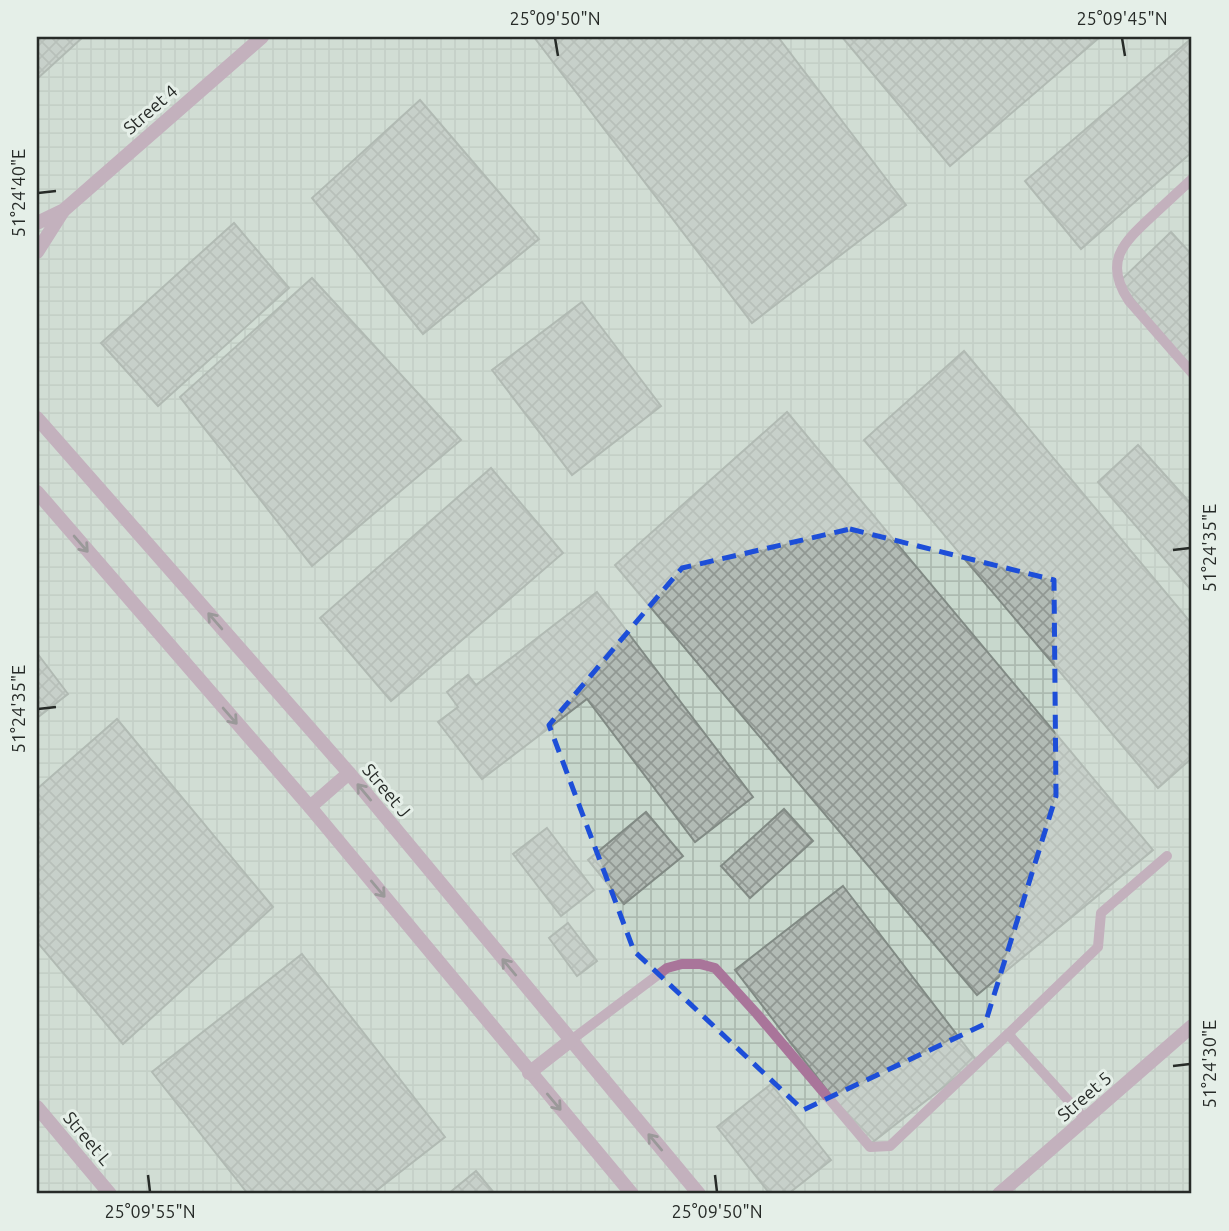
<svg xmlns="http://www.w3.org/2000/svg" width="1229" height="1231" font-family="Ubuntu,sans-serif">
<defs>
<pattern id="industrial-grid" width="8" height="8" patternUnits="userSpaceOnUse" patternTransform="scale(1.75)"><rect width="8" height="8" fill="#c8d8cd"/><path d="M0 4h8M4 0v8" fill="none" stroke="#acbab0"/></pattern>
<pattern id="building-cross-hatch" width="8" height="8" patternUnits="userSpaceOnUse" patternTransform="scale(1.75)"><rect width="8" height="8" fill="#b2bbb5"/><path d="M0 0l8 8M0 8l8-8" fill="none" stroke="#919893"/></pattern>
</defs>
<rect width="100%" height="100%" fill="#d8e1db"/>
<rect fill="url(#industrial-grid)" x="37" y="37" width="1155" height="1157"/>
<g fill="url(#building-cross-hatch)" stroke="#818a84" stroke-width="2">
<polygon points="37,37 83,37 37,79"/>
<polygon points="534,37 778,37 906,205 752,323"/>
<polygon points="842,37 1100,37 950,166"/>
<polygon points="1192,38 1192,152 1081,249 1025,181"/>
<polygon points="420,100 539,239 423,334 312,198"/>
<polygon points="234,223 289,288 158,406 101,343"/>
<polygon points="1171,232 1192,255 1192,363 1188,367 1119,282"/>
<polygon points="312,278 461,440 312,566 180,397"/>
<polygon points="582,302 661,406 572,475 492,370"/>
<polygon points="964,351 1192,624 1192,758 1158,788 864,440"/>
<polygon points="787,412 1153,850 977,995 615,565"/>
<polygon points="1138,445 1192,505 1192,591 1098,482"/>
<polygon points="491,468 563,553 391,701 320,618"/>
<polygon points="597,592 753,797 695,842 587,699 482,779 438,722 458,707 447,692 468,675 476,685"/>
<polygon points="37,653 68,694 37,718"/>
<polygon points="117,719 273,907 123,1044 37,942 37,789"/>
<polygon points="784,809 813,841 750,898 721,866"/>
<polygon points="646,812 683,856 624,904 588,860"/>
<polygon points="547,828 594,890 561,916 513,854"/>
<polygon points="843,886 977,1061 869,1145 735,970"/>
<polygon points="568,923 597,961 577,976 549,938"/>
<polygon points="302,954 445,1137 372,1194 248,1194 152,1072"/>
<polygon points="771,1084 831,1160 788,1194 770,1194 717,1127"/>
<polygon points="476,1171 495,1194 448,1194"/>
</g>
<g fill="none" stroke-linecap="round" stroke-linejoin="round">
<g stroke="#a9759a" stroke-width="10">
<path d="M 1192,179 C 1179,191 1165,204 1151,217 C 1123,243 1103,262 1129,301 L 1192,373"/>
<polyline points="1008,1034 1098,947 1101,913 1167,856"/>
<polyline points="570,1041 667,968 682,964 700,964 715,968 757,1014 870,1147 890,1146 1008,1034 1086,1120"/>
</g>
<g stroke="#a9759a" stroke-width="14">
<polyline points="37,223 64,210 262,37"/>
<polyline points="37,252 63,211"/>
<polyline points="37,418 349,773 699,1194"/>
<polyline points="37,492 310,807 632,1194"/>
<polyline points="310,807 349,773"/>
<polyline points="529,1073 570,1041"/>
<polyline points="37,1107 110,1194"/>
<polyline points="999,1194 1192,1026"/>
</g>
</g>
<defs><path id="oneway-shaft" d="M-6 0H5M1.5-3L5.5 0L1.5 3" fill="none" stroke-width="1.6" stroke-linecap="round" stroke-linejoin="round" transform="scale(1.75)"/></defs>
<g stroke="#4e414a">
<use href="#oneway-shaft" transform="translate(81 544) rotate(49)"/>
<use href="#oneway-shaft" transform="translate(215 621) rotate(-131)"/>
<use href="#oneway-shaft" transform="translate(230 716) rotate(49)"/>
<use href="#oneway-shaft" transform="translate(364 792) rotate(-130)"/>
<use href="#oneway-shaft" transform="translate(378 889) rotate(50)"/>
<use href="#oneway-shaft" transform="translate(509 967) rotate(-130)"/>
<use href="#oneway-shaft" transform="translate(554 1102) rotate(50)"/>
<use href="#oneway-shaft" transform="translate(655 1142) rotate(-130)"/>
</g>
<path d="M0 0H1229V1231H0ZM 850,529 L 1054,580 L 1056,796 L 985,1024 L 803,1110 L 634,951 L 549,725 L 682,568 Z" fill="#d8e1db" fill-opacity=".55" fill-rule="evenodd"/>
<path fill="none" stroke="#1d4ed8" stroke-width="5" stroke-dasharray="14 9" stroke-linejoin="round" d="M 850,529 L 1054,580 L 1056,796 L 985,1024 L 803,1110 L 634,951 L 549,725 L 682,568 Z"/>
<path fill="none" stroke="#272b28" stroke-width="2.5" d="M 555,38 L 558,56M 1122,38 L 1125,56M 38,193 L 56,191M 1173,550 L 1190,548M 38,709 L 56,707M 1173,1066 L 1190,1064M 148,1175 L 150,1192M 715,1175 L 717,1192"/>
<g text-anchor="middle" dominant-baseline="central" stroke-width="6" stroke-linejoin="round" paint-order="stroke">
<g font-size="18" fill="#272b28" stroke="#e5efe8">
<text transform="translate(150 109) rotate(-41)">Street 4</text>
<text transform="translate(387 790) rotate(50)">Street J</text>
<text transform="translate(1084 1096) rotate(-41)">Street 5</text>
<text transform="translate(88 1138) rotate(50)">Street L</text>
</g>
</g>
<rect width="1229" height="1231" fill="none" stroke="#e5efe8" stroke-width="77"/>
<rect x="38" y="38" width="1152" height="1154" fill="none" stroke="#272b28" stroke-width="2.5"/>
<g font-size="18" text-anchor="middle" fill="#272b28">
<text x="555" y="25">25°09'50"N</text>
<text x="1122" y="25">25°09'45"N</text>
<text transform="translate(19 193) rotate(-90)" y="6">51°24'40"E</text>
<text transform="translate(1210 548) rotate(-90)" y="6">51°24'35"E</text>
<text transform="translate(19 709) rotate(-90)" y="6">51°24'35"E</text>
<text transform="translate(1210 1064) rotate(-90)" y="6">51°24'30"E</text>
<text x="150" y="1218">25°09'55"N</text>
<text x="717" y="1218">25°09'50"N</text>
</g>
</svg>
